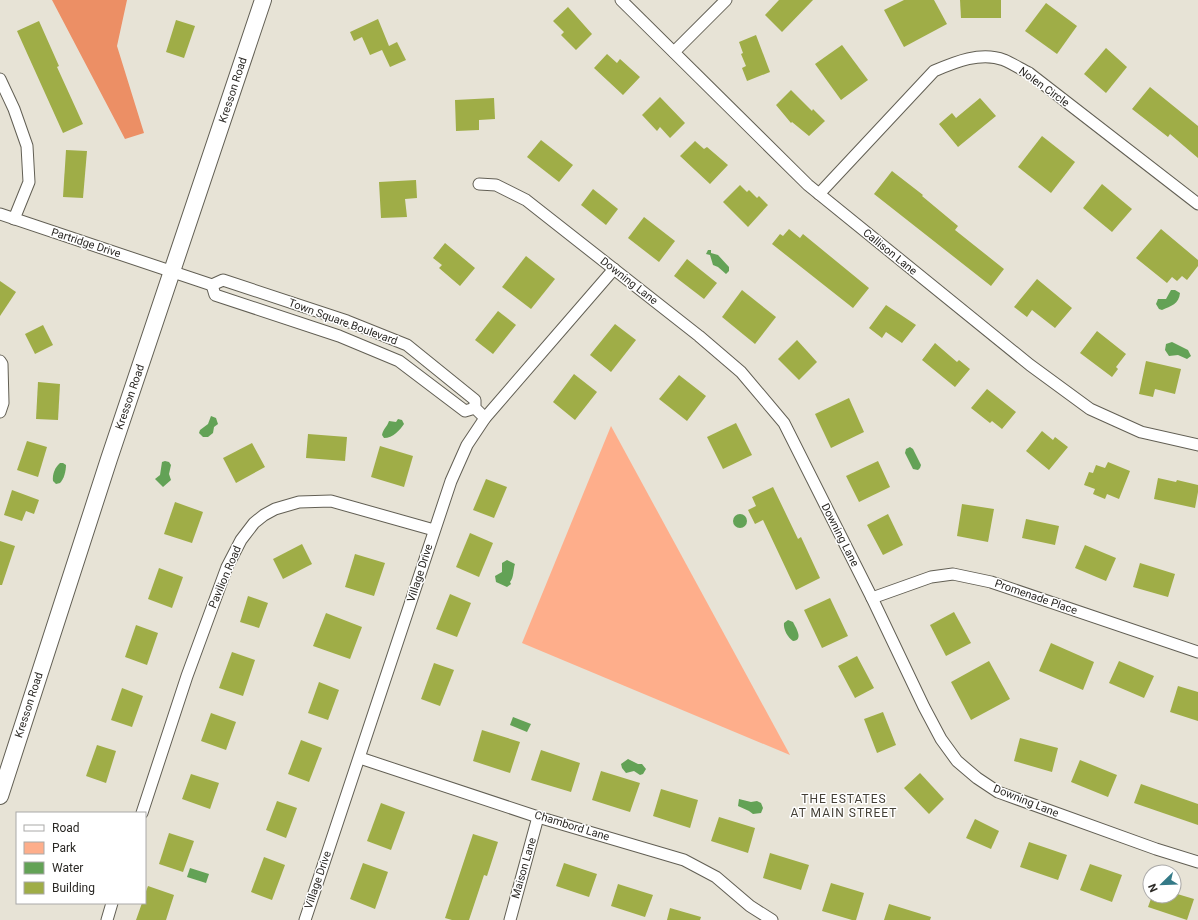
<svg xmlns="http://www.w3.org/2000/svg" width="1198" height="920" font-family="Roboto,sans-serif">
<rect width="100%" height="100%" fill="#e7e3d6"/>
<polygon fill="#feae8b" points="611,426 790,755 522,643"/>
<polygon fill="#ec8f65" points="52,0 127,0 117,46 144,133 125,139"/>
<g fill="#63a256">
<polygon points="708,250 711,250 711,253 718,255 729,267 729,271 726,274 718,267 713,265 710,255 706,254"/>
<path d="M 1171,290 L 1175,290 L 1180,293 C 1179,304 1171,306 1162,310 L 1159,309 L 1156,304 L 1158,299 L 1166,299 Z"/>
<polygon points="1172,342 1188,350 1191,356 1187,359 1178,355 1169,356 1165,350 1166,344"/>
<polygon points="211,416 216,418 218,424 214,427 213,433 208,437 203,437 199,433 200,430 208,424"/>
<path d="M 398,419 L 402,420 L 404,424 C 400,430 393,438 384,438 L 382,435 C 383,429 387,427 389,421 L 396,422 Z"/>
<polygon points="910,447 913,449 921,465 920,468 918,470 913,469 905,453 906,449"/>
<polygon points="165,461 169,462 171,465 169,474 171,480 163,487 155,479 160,475 162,462"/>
<path d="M 60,463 L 63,463 L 66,465 C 66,471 64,479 60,483 L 56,484 L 53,481 C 52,475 55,467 60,463 Z"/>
<circle cx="740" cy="521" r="7"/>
<path d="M 507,560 L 515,564 C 513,570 514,577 510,582 L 511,584 L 507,587 L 496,582 L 495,576 L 502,572 L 502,563 Z"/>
<path d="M 788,620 L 793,622 C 796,628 804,640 793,641 C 788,638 783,629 784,623 Z"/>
<polygon points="513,717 531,724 527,732 510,725"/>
<polygon points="628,759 638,764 642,764 646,769 643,774 640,775 634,771 626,773 622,768 621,764"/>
<polygon points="739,799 751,802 757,801 761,803 763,808 761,813 753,814 749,811 738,806"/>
<polygon points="190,868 209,874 206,883 187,877"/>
</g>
<g fill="#9fad47">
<polygon points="779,0 813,0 782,32 765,15"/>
<polygon points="904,0 934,0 947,24 904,47 884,10"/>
<polygon points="960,0 1001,0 1001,18 961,18"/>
<polygon points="1046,3 1077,26 1057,54 1025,31"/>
<polygon points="568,7 592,34 576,50 561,35 564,32 553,21"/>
<polygon points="378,19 389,46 397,42 406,60 390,67 382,50 370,55 362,37 354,41 350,32"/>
<polygon points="176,20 195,26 184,58 166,52"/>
<polygon points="39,21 59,66 57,67 83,124 63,133 17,31"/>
<polygon points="756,35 770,72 747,81 742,68 746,66 741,54 743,53 739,42"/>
<polygon points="842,45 868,80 841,100 815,64"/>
<polygon points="1106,48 1127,67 1106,93 1084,74"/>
<polygon points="607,54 617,63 620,59 640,77 623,95 594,68"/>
<polygon points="1150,87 1198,126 1198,158 1170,134 1168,137 1132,109"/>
<polygon points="791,90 812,111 813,109 825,121 809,136 792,122 791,123 776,105"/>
<polygon points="660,97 685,123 670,138 660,127 657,131 642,115"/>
<polygon points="494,98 495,119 479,120 479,130 456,131 455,100"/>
<polygon points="980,98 996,116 958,147 939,124 952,113 956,118"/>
<polygon points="1042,136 1075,162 1051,193 1018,167"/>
<polygon points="541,140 573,165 559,182 527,157"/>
<polygon points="695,141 704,149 707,147 728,165 710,184 680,156"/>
<polygon points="66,150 87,151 83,198 63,197"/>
<polygon points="892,171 923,195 922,196 958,226 955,230 1004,269 991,286 874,194"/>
<polygon points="416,180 417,198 405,199 407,217 381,218 379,182"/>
<polygon points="1102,184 1132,209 1112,232 1083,208"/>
<polygon points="740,185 747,192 749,190 757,198 759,196 768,205 748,227 723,202"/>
<polygon points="593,189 618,209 606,225 581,205"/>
<polygon points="644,217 675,241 659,262 628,238"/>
<polygon points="789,229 800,238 803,234 869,288 853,308 772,244 780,234 783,236"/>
<polygon points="1161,229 1198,260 1198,266 1187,280 1182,276 1177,281 1172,277 1167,283 1136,258"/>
<polygon points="445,243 475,268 460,286 439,268 442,265 433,258"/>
<polygon points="526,256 555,279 531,309 502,287"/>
<polygon points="687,259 717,283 704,299 674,276"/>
<polygon points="1037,279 1072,308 1055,328 1032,310 1027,317 1014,307"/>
<polygon points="0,281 16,292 0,316"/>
<polygon points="742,290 776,317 755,344 722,317"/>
<polygon points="886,305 916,325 902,343 886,332 882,338 869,328"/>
<polygon points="498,311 516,325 493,354 475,340"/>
<polygon points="615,324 636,340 611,372 590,355"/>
<polygon points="43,325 53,345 35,354 25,334"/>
<polygon points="1097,331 1126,354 1116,367 1118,369 1112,377 1080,353"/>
<polygon points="797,340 817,362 799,380 778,359"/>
<polygon points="935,343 957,362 959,360 970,369 955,387 922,360"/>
<polygon points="1146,361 1181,369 1175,394 1155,389 1153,397 1139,394"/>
<polygon points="574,374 597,392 575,420 553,402"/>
<polygon points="679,375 706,396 687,421 659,399"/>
<polygon points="38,382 60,384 58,420 36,419"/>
<polygon points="987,389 1016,412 1002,429 992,421 990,423 971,408"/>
<polygon points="849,398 864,432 831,448 815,414"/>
<polygon points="736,423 752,455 723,469 707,437"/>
<polygon points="1042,431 1053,440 1055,437 1068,447 1049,470 1026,451"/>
<polygon points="308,434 347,437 345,461 306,458"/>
<polygon points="27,441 47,447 38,477 17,470"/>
<polygon points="252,443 265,467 236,483 223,458"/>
<polygon points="380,446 413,456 404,487 371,477"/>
<polygon points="878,461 890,487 859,502 846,476"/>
<polygon points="1108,462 1130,471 1119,499 1107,494 1105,499 1093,494 1095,489 1084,485 1089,472 1093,473 1096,465 1105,468"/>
<polygon points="1158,478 1176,482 1177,480 1198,485 1198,492 1195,508 1154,499"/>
<polygon points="486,479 507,487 494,518 473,510"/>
<polygon points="773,487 798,539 801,537 820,578 796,590 763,520 755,524 748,510 756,506 752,497"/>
<polygon points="12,490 39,500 34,514 26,511 22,521 4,515"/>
<polygon points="175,502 203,512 192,543 164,534"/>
<polygon points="962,504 994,509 988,542 957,536"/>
<polygon points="888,514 903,545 883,555 867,525"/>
<polygon points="1026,519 1059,526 1055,545 1022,538"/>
<polygon points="470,533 493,543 479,577 456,567"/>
<polygon points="0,541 15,546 2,585 0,585"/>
<polygon points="302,544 312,564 283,579 273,559"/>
<polygon points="1085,545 1116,558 1106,581 1075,568"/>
<polygon points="355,554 385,563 374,596 345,587"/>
<polygon points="1140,563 1175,574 1168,597 1133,587"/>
<polygon points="159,568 183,577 172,608 148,599"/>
<polygon points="450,594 471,603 457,637 436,629"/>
<polygon points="248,596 268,603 259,628 240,622"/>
<polygon points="830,598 848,636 822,648 804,610"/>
<polygon points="954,612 971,643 946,656 930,625"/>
<polygon points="326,613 362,627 350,659 313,646"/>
<polygon points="136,625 158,633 147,665 125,657"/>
<polygon points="1051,643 1094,662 1083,690 1039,671"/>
<polygon points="232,652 255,660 243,696 219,688"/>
<polygon points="857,656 874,688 855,698 838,666"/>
<polygon points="989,661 1010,699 971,720 951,682"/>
<polygon points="1119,661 1154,676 1144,698 1109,683"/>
<polygon points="434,663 454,670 440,706 421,699"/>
<polygon points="319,682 339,690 328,720 308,713"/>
<polygon points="1178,686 1198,692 1198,721 1170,712"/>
<polygon points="122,688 143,696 132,727 111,720"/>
<polygon points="883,712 896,745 877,753 864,719"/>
<polygon points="211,713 236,722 226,750 201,741"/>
<polygon points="482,730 520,742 510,773 473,761"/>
<polygon points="1020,738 1058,748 1052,772 1014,761"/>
<polygon points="301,740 322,748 309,782 288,774"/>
<polygon points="97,745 116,751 106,783 86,776"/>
<polygon points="541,750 580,763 571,792 531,780"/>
<polygon points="1080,760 1117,775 1108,797 1071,782"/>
<polygon points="601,771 640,783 630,812 592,800"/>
<polygon points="920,773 944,799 929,814 904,788"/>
<polygon points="191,774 219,783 210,809 182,799"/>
<polygon points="1141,784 1198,804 1198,825 1134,803"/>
<polygon points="661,789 698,800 690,828 653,816"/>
<polygon points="277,801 297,808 286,838 266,830"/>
<polygon points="381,803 405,812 391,850 367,841"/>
<polygon points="719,817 755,828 748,853 711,841"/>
<polygon points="975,819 999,831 991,849 966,838"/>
<polygon points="169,833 194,841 183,872 159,864"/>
<polygon points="473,834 498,842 487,876 484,875 469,920 452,920 445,918"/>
<polygon points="1029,842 1067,855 1058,880 1020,867"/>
<polygon points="770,853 809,865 801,890 763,878"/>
<polygon points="264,857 285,865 272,900 251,892"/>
<polygon points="363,863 388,872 375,909 350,899"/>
<polygon points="564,863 597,874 589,897 556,886"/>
<polygon points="1090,864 1122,875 1112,902 1080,890"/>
<polygon points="831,883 864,893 856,920 852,920 822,911"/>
<polygon points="618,884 653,895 645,917 611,906"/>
<polygon points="148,886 174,895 166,920 136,920 142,903 145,903 145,894"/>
<polygon points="1174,893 1194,899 1187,920 1148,907 1152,896 1174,896"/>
<polygon points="889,904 931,917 930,920 884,920"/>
<polygon points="670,908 701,917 700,920 667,920"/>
</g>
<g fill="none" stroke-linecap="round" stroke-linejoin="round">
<defs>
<g id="street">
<polyline points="621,0 808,185 1030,365 1090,409 1141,432 1198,445"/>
<polyline points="674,52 726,0"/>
<polyline points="0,79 14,109 27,146 29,182 14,219"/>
<polyline points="479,184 496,185 526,200 699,336 741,372 784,423 872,598 924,707 941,739 957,761 977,778 998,792 1156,849 1198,862"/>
<path d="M 819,194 L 934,71 C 955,62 981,51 1004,60 C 1013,64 1021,69 1029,73 L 1198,204"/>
<polyline points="0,214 212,285 223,280 347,321 407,345 475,400 475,408 485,418"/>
<polyline points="212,285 215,295 339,336 399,361 465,411 475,408"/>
<polyline points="0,361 2,364 3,403 0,412"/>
<polyline points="872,598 931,577 953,574 991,582 1198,652"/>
<polyline points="360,758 538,817 684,860 716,877 750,906 772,920"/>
<polyline points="142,813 187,676 227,567 241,540 254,523 264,515 275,509 299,502 331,501 434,530"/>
<polyline points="107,920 112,903"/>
<polyline points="305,920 451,481 467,445 485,418 614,269"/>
<polyline points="510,920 538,817"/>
</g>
<polyline id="secondary" points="0,796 109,459 263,0"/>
</defs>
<use href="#street" stroke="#625f54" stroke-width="13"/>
<use href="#secondary" stroke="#625f54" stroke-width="18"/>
<use href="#street" stroke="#fff" stroke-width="11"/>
<use href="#secondary" stroke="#fff" stroke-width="16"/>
</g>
<g text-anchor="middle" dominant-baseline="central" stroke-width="3" stroke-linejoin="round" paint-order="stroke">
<g font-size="11" fill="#2b2925" stroke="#fff">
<text transform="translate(1044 87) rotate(36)">Nolen Circle</text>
<text transform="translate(233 90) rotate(-72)">Kresson Road</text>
<text transform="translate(86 243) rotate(18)">Partridge Drive</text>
<text transform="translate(890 252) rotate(39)">Callison Lane</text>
<text transform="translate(629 281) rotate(38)">Downing Lane</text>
<text transform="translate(343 322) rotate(20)">Town Square Boulevard</text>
<text transform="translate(130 397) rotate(-71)">Kresson Road</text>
<text transform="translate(840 535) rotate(63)">Downing Lane</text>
<text transform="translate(420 573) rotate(-72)">Village Drive</text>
<text transform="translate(225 577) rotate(-67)">Pavilion Road</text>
<text transform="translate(1036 597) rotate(19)">Promenade Place</text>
<text transform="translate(29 705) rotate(-72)">Kresson Road</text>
<text transform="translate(1026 801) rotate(22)">Downing Lane</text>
<text transform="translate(572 826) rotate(17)">Chambord Lane</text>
<text transform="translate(524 868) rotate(-74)">Maison Lane</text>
<text transform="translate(318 880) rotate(-71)">Village Drive</text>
</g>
<g font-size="12" letter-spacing="1" fill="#444036" stroke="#fff">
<text x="844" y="799">THE ESTATES<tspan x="844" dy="14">AT MAIN STREET</tspan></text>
</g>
</g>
<rect x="16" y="812" width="130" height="92" fill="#ffffff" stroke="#aaa9a8"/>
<rect x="24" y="825" width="20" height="6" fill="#ffffff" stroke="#aaa9a8"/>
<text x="52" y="832" font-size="12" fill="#2b2925">Road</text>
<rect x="24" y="842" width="20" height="12" fill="#feae8b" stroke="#aaa9a8"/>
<text x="52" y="852" font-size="12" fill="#2b2925">Park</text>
<rect x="24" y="862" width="20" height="12" fill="#63a256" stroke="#aaa9a8"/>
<text x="52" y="872" font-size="12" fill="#2b2925">Water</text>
<rect x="24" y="882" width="20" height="12" fill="#9fad47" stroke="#aaa9a8"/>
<text x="52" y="892" font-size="12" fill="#2b2925">Building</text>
<g transform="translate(1162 884) rotate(247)"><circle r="19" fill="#ffffff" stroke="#aaa9a8"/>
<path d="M0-3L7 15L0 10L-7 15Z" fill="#347a87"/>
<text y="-6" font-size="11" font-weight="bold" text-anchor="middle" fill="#2b2925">N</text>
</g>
</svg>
